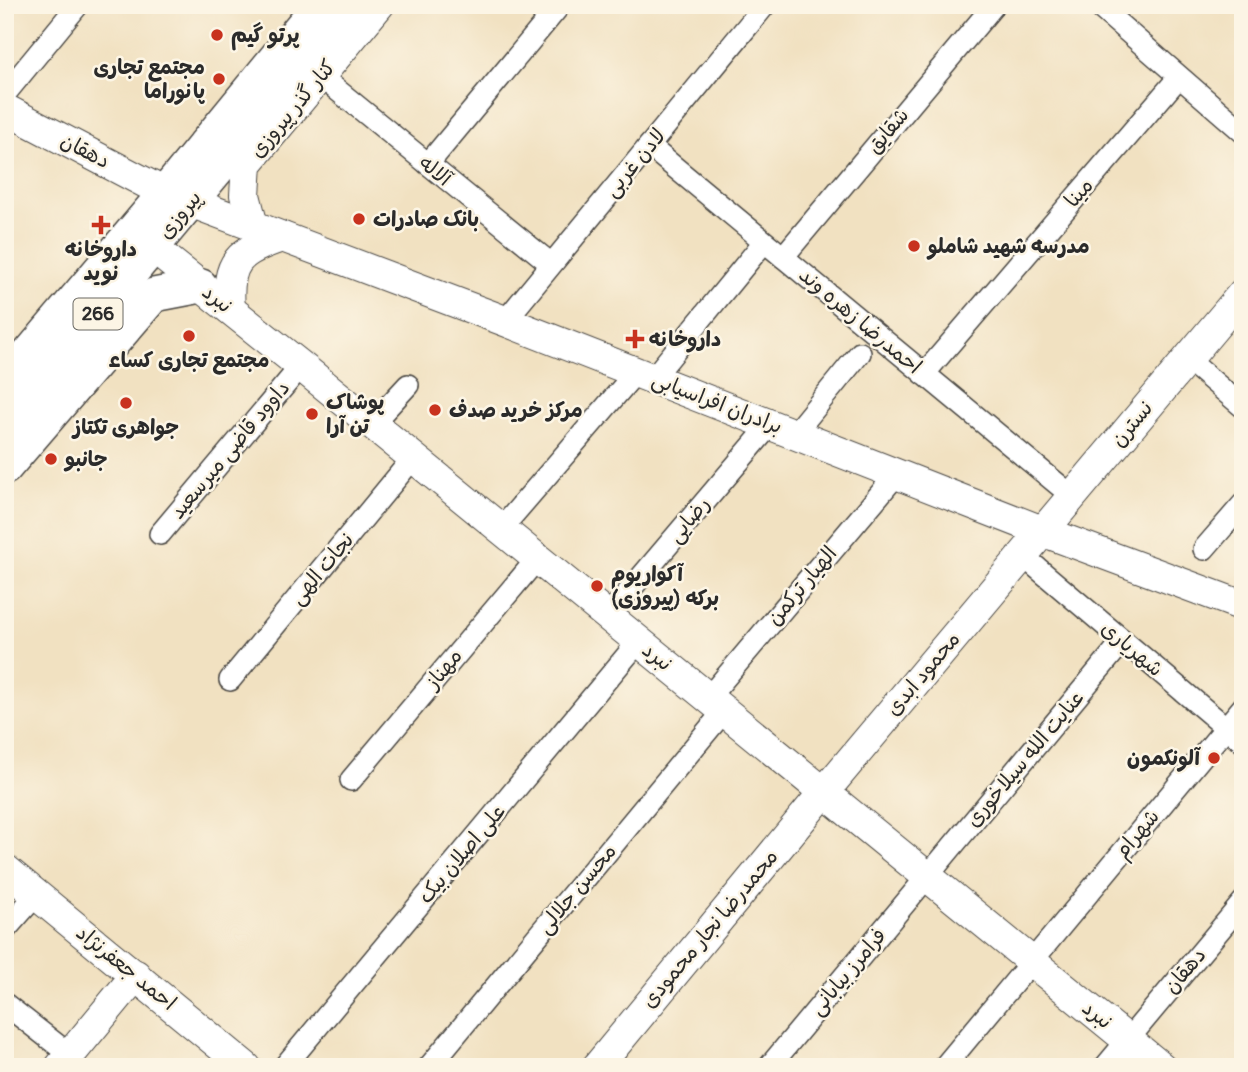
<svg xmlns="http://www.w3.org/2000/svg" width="1248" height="1072" font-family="Pangolin,'Playpen Sans Arabic',sans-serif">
<rect width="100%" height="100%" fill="#fcf5e5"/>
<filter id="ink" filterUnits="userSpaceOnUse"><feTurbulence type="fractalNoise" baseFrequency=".0143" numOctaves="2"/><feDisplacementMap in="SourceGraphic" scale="14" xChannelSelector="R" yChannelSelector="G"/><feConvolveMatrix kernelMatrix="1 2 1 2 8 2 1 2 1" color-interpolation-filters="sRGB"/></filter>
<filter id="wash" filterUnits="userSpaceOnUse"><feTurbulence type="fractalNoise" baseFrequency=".00686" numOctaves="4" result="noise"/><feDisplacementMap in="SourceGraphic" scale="28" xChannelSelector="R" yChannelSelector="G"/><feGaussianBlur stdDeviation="1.57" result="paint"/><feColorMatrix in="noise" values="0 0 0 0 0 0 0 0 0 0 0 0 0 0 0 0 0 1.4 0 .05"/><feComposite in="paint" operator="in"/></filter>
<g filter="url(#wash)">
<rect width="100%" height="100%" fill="#f1e1c1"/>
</g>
<g filter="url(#ink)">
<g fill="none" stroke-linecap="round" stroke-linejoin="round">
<defs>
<g id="street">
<polyline points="1097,5 1243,132"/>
<polyline points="320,76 551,264"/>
<polyline points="5,94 78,5"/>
<polyline points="649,146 1072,496"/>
<polyline points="428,164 560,5"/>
<polyline points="783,257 994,5"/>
<polyline points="505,321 765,5"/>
<polyline points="1187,359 1243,407"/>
<polyline points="924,374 1179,77"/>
<polyline points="653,378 764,242"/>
<polyline points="372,424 408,385"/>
<polyline points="794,434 860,353"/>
<polyline points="501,529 636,372"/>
<polyline points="160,534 301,366"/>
<polyline points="1204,549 1243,504"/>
<polyline points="1022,555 1243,742"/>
<polyline points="608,616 770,425"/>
<polyline points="230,680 413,458"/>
<polyline points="708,698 897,474"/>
<polyline points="351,780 537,559"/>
<polyline points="5,930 36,895"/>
<polyline points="5,1004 70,1055"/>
<polyline points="284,1067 639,641"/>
<polyline points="429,1067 724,711"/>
<polyline points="769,1067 1123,641"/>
<polyline points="944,1067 1243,707"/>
<polyline points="1105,1067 1243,902"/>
</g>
<g id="secondary">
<polyline points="5,109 165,193"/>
<polyline points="190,202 505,321 1042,531 1243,606"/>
<polyline points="253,226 245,195 247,164 379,5"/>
<polyline points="153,248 301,366 1161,1067"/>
<path d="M 230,309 C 226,262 238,251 282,237"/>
<polyline points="5,869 246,1067"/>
<polyline points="60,1067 136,975"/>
<polyline points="597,1067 824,792 1243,293"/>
</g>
<g id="primary">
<polyline points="5,382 165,193 319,5"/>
<polyline points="5,425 354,5"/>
<polyline points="5,468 154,295 201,286"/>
</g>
</defs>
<use href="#street" stroke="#494642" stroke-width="24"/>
<use href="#secondary" stroke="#494642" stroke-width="32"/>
<use href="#primary" stroke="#494642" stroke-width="36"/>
<use href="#street" stroke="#fff" stroke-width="21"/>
<use href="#secondary" stroke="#fff" stroke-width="30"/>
<use href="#primary" stroke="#fff" stroke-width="33"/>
</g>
</g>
<g fill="#c8321e" stroke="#fcf5e5" stroke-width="2.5">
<circle cx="217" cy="35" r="7"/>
<circle cx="219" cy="79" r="7"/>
<circle cx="359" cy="219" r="7"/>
<path d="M97.5 214.5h7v7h7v7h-7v7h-7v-7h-7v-7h7z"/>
<circle cx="914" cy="246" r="7"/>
<circle cx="189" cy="336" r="7"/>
<path d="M631.5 328.5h7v7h7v7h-7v7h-7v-7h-7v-7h7z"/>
<circle cx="126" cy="403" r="7"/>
<circle cx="435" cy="410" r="7"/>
<circle cx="312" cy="414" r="7"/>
<circle cx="51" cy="459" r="7"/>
<circle cx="597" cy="586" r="7"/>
<circle cx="1214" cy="758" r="7"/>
</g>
<g text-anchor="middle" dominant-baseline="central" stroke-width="5" stroke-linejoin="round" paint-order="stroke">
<rect fill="#fcf5e5" stroke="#6a6863" stroke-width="2" x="73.5" y="298.5" width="49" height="31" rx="5"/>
<g font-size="19" font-weight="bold" fill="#2b2b2b">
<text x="98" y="314">266</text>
</g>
<g font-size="21" font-weight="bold" fill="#2b2b2b" stroke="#fcf5e5" text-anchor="start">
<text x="231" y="35">پرتو گیم</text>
<text x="205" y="67" text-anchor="end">مجتمع تجاری<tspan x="205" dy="24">پانوراما</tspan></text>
<text x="373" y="219">بانک صادرات</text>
<text x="928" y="246">مدرسه شهید شاملو</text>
<text x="101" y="249" text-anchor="middle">داروخانه<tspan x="101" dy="24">نوید</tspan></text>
<text x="649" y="339">داروخانه</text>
<text x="189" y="360" text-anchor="middle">مجتمع تجاری کساء</text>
<text x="326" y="402">پوشاک<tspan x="326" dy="24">تن آرا</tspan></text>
<text x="449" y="410">مرکز خرید صدف</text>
<text x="126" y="427" text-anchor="middle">جواهری تکتاز</text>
<text x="65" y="459">جانبو</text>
<text x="611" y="574">آکواریوم<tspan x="611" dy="24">برکه (پیروزی)</tspan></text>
<text x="1200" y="758" text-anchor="end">آلونکمون</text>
</g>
<g font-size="21" fill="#2b2b2b" stroke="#fcf5e5">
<text transform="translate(293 109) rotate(-50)">کنار گذر پیروزی</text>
<text transform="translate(888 131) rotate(-50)">شقایق</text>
<text transform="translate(85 151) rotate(27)">دهقان</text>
<text transform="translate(635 163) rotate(-50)">لادن غربی</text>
<text transform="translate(435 171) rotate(39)">آلاله</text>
<text transform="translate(1079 193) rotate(-49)">مینا</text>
<text transform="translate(180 215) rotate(-51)">پیروزی</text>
<text transform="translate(217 299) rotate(39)">نبرد</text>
<text transform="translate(860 321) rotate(40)">احمدرضا زهره وند</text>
<text transform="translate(717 403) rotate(21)">برادران افراسیابی</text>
<text transform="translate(1132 424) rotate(-50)">نسترن</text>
<text transform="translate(230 450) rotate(-50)">داوود قاضی میرسعید</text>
<text transform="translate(689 520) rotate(-50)">رضایی</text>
<text transform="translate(322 569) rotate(-50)">نجات الهی</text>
<text transform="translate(802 586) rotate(-50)">الهیار ترکمن</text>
<text transform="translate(1132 649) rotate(40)">شهریاری</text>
<text transform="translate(657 657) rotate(39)">نبرد</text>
<text transform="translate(444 669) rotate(-50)">مهناز</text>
<text transform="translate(923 674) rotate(-50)">محمود ابدی</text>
<text transform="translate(1025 759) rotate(-50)">عنایت الله سیلاخوری</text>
<text transform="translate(1137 834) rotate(-50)">شهرام</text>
<text transform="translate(462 854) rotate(-50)">علی اصلان بیک</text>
<text transform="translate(577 889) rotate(-50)">محسن جلالی</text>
<text transform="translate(710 929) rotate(-50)">محمدرضا نجار محمودی</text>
<text transform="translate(126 968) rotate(39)">احمد جعفرنژاد</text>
<text transform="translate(1185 971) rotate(-50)">دهقان</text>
<text transform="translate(848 972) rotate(-50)">فرامرز بیابانی</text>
<text transform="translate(1097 1015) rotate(39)">نبرد</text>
</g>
</g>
<rect width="1248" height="1072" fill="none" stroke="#fcf5e5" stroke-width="28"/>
</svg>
